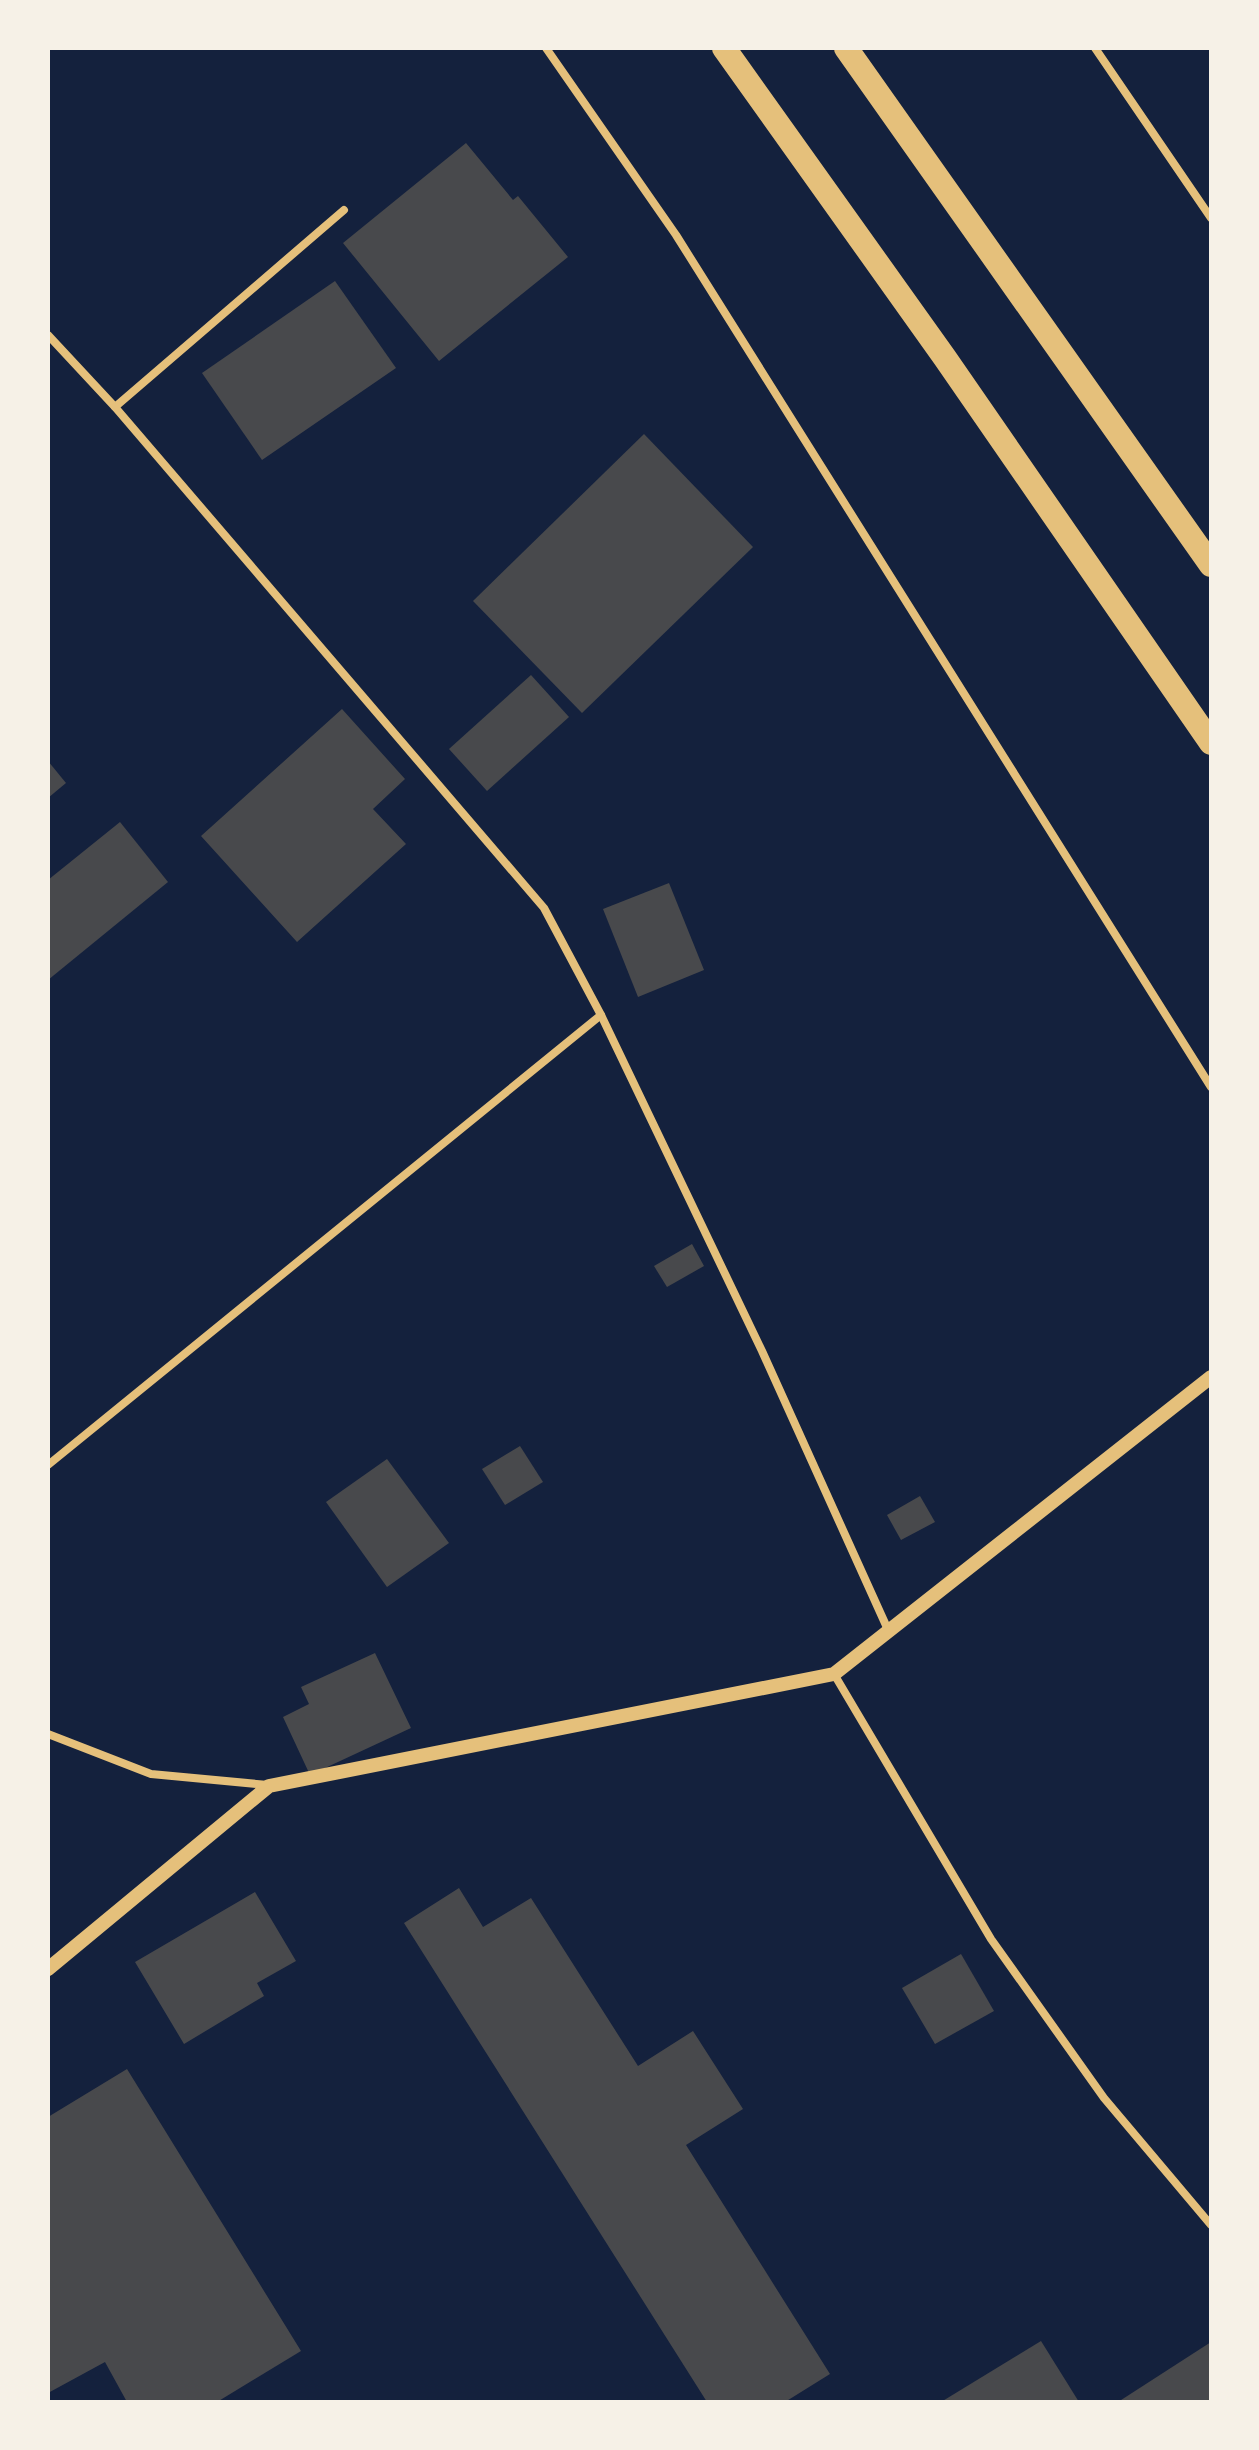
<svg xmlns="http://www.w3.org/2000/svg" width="1259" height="2450" font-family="Helvetica,sans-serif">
<rect width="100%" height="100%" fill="#14213d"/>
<g fill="#48494c">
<polygon points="466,143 513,200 518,196 568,257 439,361 343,243"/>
<polygon points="335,281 396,368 262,460 202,373"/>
<polygon points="644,434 753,547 582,713 473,601"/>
<polygon points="531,675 569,717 487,791 449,749"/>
<polygon points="342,709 405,779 373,809 406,844 297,942 201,836"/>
<polygon points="48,761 66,783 48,798"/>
<polygon points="120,822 168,882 48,980 48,880"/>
<polygon points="669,883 704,970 638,997 603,909"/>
<polygon points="692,1244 704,1266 667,1287 654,1266"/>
<polygon points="520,1446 543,1482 505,1505 482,1469"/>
<polygon points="387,1459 449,1543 387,1587 326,1502"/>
<polygon points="920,1496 935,1522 901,1540 887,1515"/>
<polygon points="375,1653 411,1728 310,1775 283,1717 309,1704 301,1687"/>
<polygon points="459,1888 483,1927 531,1898 638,2066 693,2031 743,2109 686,2145 830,2374 785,2402 707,2402 404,1923"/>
<polygon points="255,1892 296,1961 257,1983 264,1996 184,2044 135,1962"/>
<polygon points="961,1954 994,2011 935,2044 902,1988"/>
<polygon points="127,2069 301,2351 217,2402 127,2402 105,2362 48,2393 48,2117"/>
<polygon points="1041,2341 1079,2402 941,2402"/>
<polygon points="1211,2342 1211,2402 1118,2402"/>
</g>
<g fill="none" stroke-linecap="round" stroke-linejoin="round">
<g stroke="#e5c07b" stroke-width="8">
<polyline points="546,48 676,235 1211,1087"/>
<polyline points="1095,48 1211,218"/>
<polyline points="48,335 115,407 544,908 601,1015 762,1351 889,1632"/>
<polyline points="115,407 344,210"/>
<polyline points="48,1465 601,1015"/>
<polyline points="834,1674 991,1939 1104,2098 1211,2225"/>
<polyline points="48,1734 151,1774 268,1785"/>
</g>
<polyline stroke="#e5c07b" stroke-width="14" points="48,1969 269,1786 834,1674 1211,1377"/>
<g stroke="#e5c07b" stroke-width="24">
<polyline points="724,48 945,358 1211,743"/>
<polyline points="846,48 1211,565"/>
</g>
</g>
<rect width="1259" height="2450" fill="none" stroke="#f6f1e7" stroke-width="100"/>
</svg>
